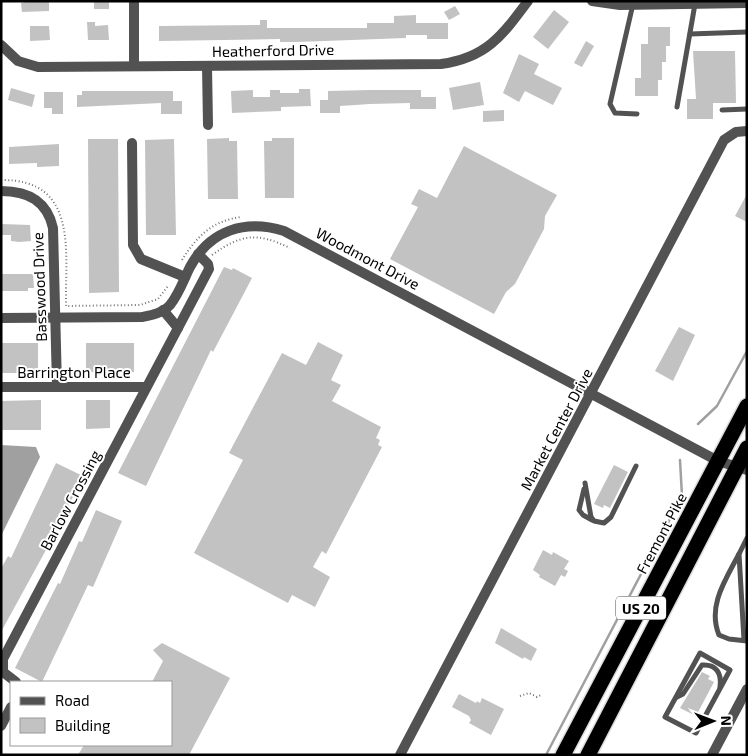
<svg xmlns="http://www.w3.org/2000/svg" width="748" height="756" font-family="'Exo 2',sans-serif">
<rect width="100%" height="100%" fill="#fff"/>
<polygon fill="#a0a0a0" points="1,445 36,447 40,457 1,536"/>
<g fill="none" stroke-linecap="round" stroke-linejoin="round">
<g stroke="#a0a0a0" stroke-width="2.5">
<polyline points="698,424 717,406 747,351"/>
<polyline points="546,755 682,496 680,460"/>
</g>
</g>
<g fill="#c2c2c2">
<polygon points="31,1 49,1 49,11 22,12 21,3"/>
<rect x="94" y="1" width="15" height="8"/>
<polygon points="455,6 460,14 449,20 444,12"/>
<polygon points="554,10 569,22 548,49 533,37"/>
<polygon points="416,15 416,23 448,23 448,39 427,39 427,35 406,35 406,38 297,42 280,42 280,39 159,41 159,26 260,25 260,20 267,20 267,28 367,28 367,23 394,23 394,16"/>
<polygon points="87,22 95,22 95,26 108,25 109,40 88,40"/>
<polygon points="30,26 49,26 50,40 30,41"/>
<polygon points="648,27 670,27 670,46 666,46 666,62 662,62 662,80 658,80 658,96 635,96 635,78 641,78 641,44 648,44"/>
<polygon points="586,41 594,46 582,67 574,63"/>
<polygon points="693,51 735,51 736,103 713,103 713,119 687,119 687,99 696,99"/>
<polygon points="519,54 539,64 534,74 562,88 553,105 525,91 519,102 503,93"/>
<polygon points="480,82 484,105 453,110 449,88"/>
<polygon points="11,88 35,95 32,107 8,100"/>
<polygon points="299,89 310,89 311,106 281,107 281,111 232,113 231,91 253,90 253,97 270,97 270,90 280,90 280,93 299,93"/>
<polygon points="370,90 421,90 421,97 436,97 436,109 410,109 410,103 370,104 340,106 340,113 320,113 320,100 328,100 328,91"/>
<polygon points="82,91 173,91 173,101 182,101 182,114 161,114 161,103 77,107 77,95 82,95"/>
<polygon points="44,92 63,92 63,114 52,114 52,108 44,108"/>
<polygon points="504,110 504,121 483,122 483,111"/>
<polygon points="229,138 229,141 237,141 238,199 208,199 207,139"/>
<polygon points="272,138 294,138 294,198 265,198 264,141 272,141"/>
<polygon points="88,139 118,139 119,292 89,293"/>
<polygon points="174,139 176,235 146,235 145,140"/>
<polygon points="59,144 59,166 37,167 37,163 9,164 9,147"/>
<polygon points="464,146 557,195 545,216 544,229 515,284 506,292 494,314 390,259 418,207 411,204 419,189 437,198"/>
<polygon points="747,194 747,222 735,216"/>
<polygon points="1,224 30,225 31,241 19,242 11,241 11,235 1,235"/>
<polygon points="224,267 232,270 233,268 252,278 213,352 211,350 146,486 118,473"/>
<polygon points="1,274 33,274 34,288 28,288 28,291 1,291"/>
<polygon points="679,327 695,335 673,381 655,371"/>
<polygon points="318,342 343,355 331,380 341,385 332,401 381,427 376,438 380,440 378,445 382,447 326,554 322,551 313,567 330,577 315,607 292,595 288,603 194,553 243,460 229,453 282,353 306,365"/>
<rect x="1" y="343" width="37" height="30"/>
<rect x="86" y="343" width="48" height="29"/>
<polygon points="41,400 41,430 1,430 1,401"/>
<polygon points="86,400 110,400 110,428 86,429"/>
<polygon points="56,463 83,476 58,528 1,632 1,569 8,556 11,558"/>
<polygon points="614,465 628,472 610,508 604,505 603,508 594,504"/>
<polygon points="96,510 122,521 93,587 88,585 42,682 15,668 58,583 60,584 79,541 82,542"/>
<polygon points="543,550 552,555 553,552 569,561 564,569 568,571 565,577 561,575 555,586 539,577 540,575 533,570"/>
<polygon points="501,628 537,649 531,661 524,657 523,659 495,643"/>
<polygon points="162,643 230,678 189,755 78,755 84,745 171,745 171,682 152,682 163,661 153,650"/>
<polygon points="702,672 710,676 708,679 714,682 696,716 680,708"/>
<polygon points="459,694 476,703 477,701 480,703 482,698 504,709 491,735 469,723 471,720 469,716 452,707"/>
</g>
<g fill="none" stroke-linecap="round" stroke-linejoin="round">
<defs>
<g id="highway">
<polyline points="563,755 747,406"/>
<polyline points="588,755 747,448"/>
</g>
</defs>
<use href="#highway" stroke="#dbdbdb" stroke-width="18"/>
<g stroke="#747474" stroke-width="2" stroke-dasharray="1 2.5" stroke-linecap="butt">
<path d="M 1,180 C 79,179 65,252 66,306 L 140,305 L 158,299 L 168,286"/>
<path d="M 212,255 C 241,234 257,232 290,248"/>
<path d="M 182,260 C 197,236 212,221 241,217"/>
<polyline points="520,696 529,693 537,697 541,695"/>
</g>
<g stroke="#525252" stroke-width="5">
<polyline points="633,4 610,104 615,113 637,114"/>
<polyline points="690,34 747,32"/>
<polyline points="677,107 695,4"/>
<polyline points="722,110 747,109"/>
<polyline points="585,483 591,517 594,521 604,523 611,517 636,466"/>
<polyline points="584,489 579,510 583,515 592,520"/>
<polyline points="739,554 747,538"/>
<path d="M 744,640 L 739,554 C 726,579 707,606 719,635 L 729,639 L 747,641"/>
<polygon points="700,653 730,670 696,733 665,717"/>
<path d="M 677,697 L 683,694 L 702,665 C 716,664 722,673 720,687"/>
</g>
<g stroke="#525252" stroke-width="10">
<polyline points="592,1 620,5 747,3"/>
<path d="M 1,45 L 18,61 L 38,67 L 441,64 C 486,58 502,36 528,1"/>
<polyline points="134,66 134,1"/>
<polyline points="207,66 208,125"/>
<polyline points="132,143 133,245 141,259 185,277"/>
<path d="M 1,191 C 28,191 47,201 53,228 L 57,386"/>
<path d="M 1,318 L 142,317 C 152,315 163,313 170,305 C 179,294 184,279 190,267 C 210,230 245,219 284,231 L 718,461 L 747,470"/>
<polyline points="178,328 209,269 208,264 198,254"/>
<polyline points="1,387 146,387"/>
<polyline points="16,682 3,672 3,659 178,328 163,310"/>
<polyline points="1,726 11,707"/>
<polyline points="400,755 724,140 736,132 747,131"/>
<polyline points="712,755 747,689"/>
</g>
<use href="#highway" stroke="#000" stroke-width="15"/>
</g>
<g text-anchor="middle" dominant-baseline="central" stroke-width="4" stroke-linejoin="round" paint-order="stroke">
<rect fill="#fff" stroke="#4c4c4c" stroke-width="1" x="616" y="596.5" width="50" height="23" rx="4"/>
<g font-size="14" font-weight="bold" fill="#000">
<text x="641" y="608">US 20</text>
</g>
<g font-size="15" fill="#000" stroke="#fff">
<text transform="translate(273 50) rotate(-1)">Heatherford Drive</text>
<text transform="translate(368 258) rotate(28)">Woodmont Drive</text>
<text transform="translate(39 287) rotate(-92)">Basswood Drive</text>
<text x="74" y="372">Barrington Place</text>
<text transform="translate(556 429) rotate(-62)">Market Center Drive</text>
<text transform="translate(70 500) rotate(-62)">Barlow Crossing</text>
<text transform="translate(661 533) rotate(-62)">Fremont Pike</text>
</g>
</g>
<rect width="748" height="756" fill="none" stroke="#000000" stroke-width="5"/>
<rect x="10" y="681" width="162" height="65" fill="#ffffff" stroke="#999999"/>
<rect x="20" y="697" width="25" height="8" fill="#525252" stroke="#999999"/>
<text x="55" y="706" font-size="15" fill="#000000">Road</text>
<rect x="20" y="718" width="25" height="15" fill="#c2c2c2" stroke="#999999"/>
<text x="55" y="731" font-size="15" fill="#000000">Building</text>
<g transform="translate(713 721) rotate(89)" stroke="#ffffff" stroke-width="4" paint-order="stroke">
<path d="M0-4L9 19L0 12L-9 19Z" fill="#000000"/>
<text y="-8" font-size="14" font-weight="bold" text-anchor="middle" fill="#000000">N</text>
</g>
</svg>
